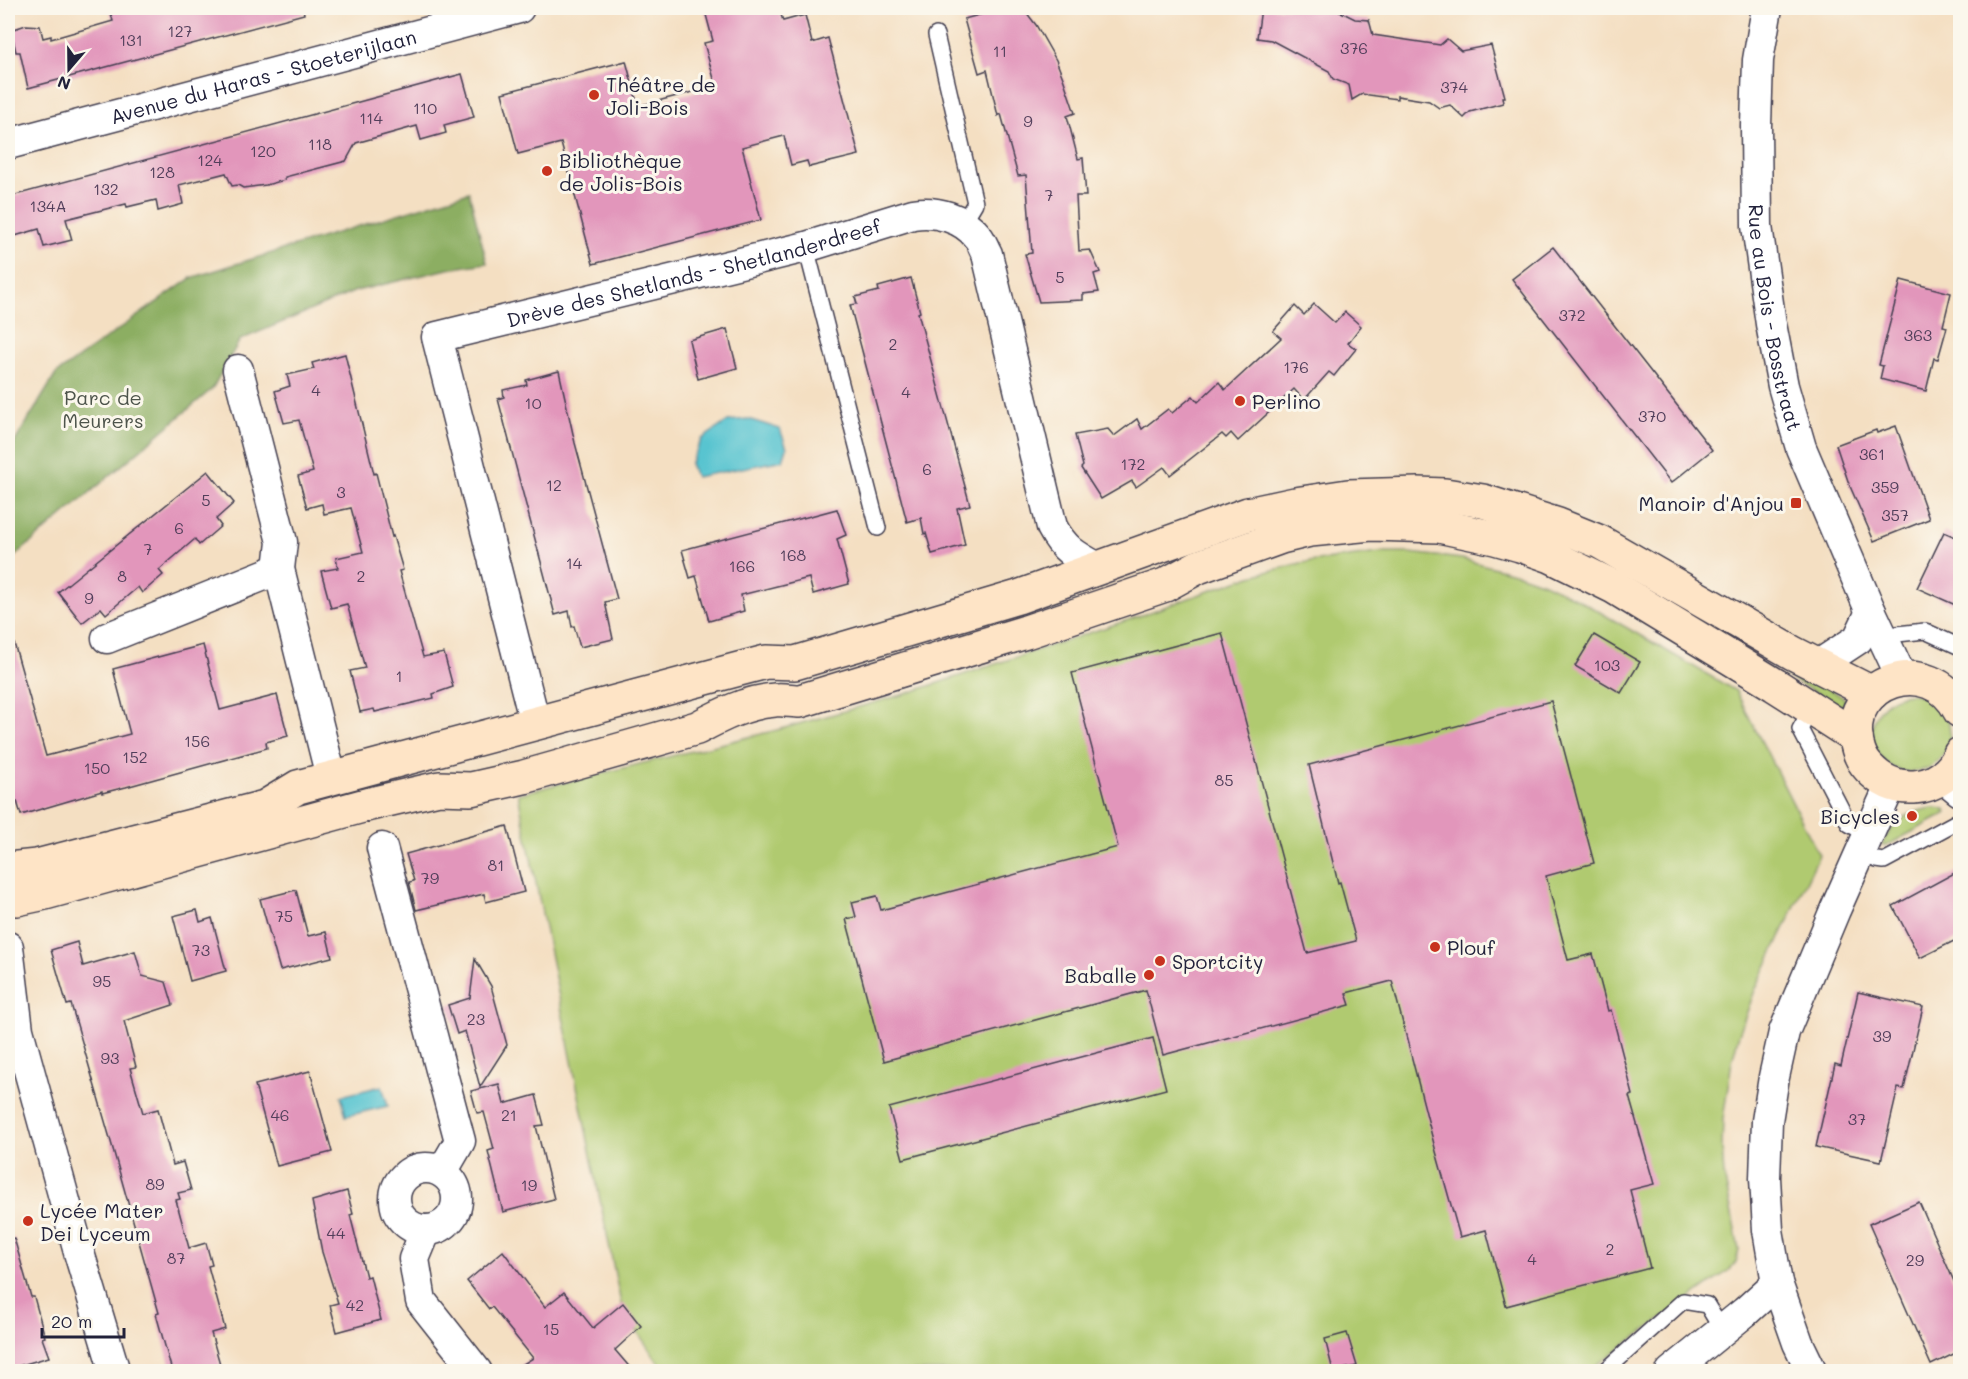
<svg xmlns="http://www.w3.org/2000/svg" width="1968" height="1379" font-family="Mali,sans-serif">
<rect width="100%" height="100%" fill="#fbf7ec"/>
<filter id="ink" filterUnits="userSpaceOnUse"><feTurbulence type="fractalNoise" baseFrequency=".0167" numOctaves="2"/><feDisplacementMap in="SourceGraphic" scale="12" xChannelSelector="R" yChannelSelector="G"/><feConvolveMatrix kernelMatrix="1 2 1 2 8 2 1 2 1" color-interpolation-filters="sRGB"/></filter>
<filter id="wash" filterUnits="userSpaceOnUse"><feTurbulence type="fractalNoise" baseFrequency=".008" numOctaves="4" result="noise"/><feDisplacementMap in="SourceGraphic" scale="24" xChannelSelector="R" yChannelSelector="G"/><feGaussianBlur stdDeviation="1.35" result="paint"/><feColorMatrix in="noise" values="0 0 0 0 0 0 0 0 0 0 0 0 0 0 0 0 0 1.4 0 .05"/><feComposite in="paint" operator="in"/></filter>
<g filter="url(#wash)">
<rect width="100%" height="100%" fill="#f4dfc2"/>
<g fill="#b0ca6f" stroke="#697655" stroke-width="1.5">
<polygon points="1379,553 1410,553 1462,559 1518,574 1544,583 1579,600 1736,691 1819,855 1755,990 1739,1034 1732,1061 1723,1119 1722,1148 1724,1175 1739,1250 1736,1262 1731,1269 1588,1371 664,1371 622,1309 518,794 777,730 905,694 1128,620 1251,576 1301,563"/>
<polygon points="1789,666 1841,696 1846,700 1842,707 1839,706 1784,675"/>
<circle cx="1911" cy="733" r="39"/>
<path d="M 1932,808 L 1946,809 L 1947,813 L 1886,846 L 1883,846 L 1882,844 C 1894,821 1907,812 1932,808 Z"/>
</g>
<polygon fill="#8cae62" stroke="#57684e" stroke-width="1.5" points="469,192 487,263 448,269 356,291 240,340 212,389 8,562 8,453 56,374 191,278"/>
<g fill="#58c4d0" stroke="#3d7386" stroke-width="1.5">
<polygon points="748,419 780,429 787,448 783,460 696,477 690,464 702,439 728,421"/>
<polygon points="382,1086 388,1106 346,1116 341,1096"/>
</g>
<g id="blocks">
<g fill="#e296bb">
<polygon points="109,8 136,8 138,12 156,8 303,8 304,14 28,88 20,52 16,52 11,30 26,25 40,26 43,38 51,36 51,39 113,21"/>
<polygon points="720,8 779,8 783,21 805,15 812,43 828,38 859,155 809,167 807,161 791,165 784,136 742,147 761,220 593,264 561,143 518,154 502,93 626,61 638,106 716,86 704,43 713,41 705,11"/>
<polygon points="997,8 1023,8 1036,25 1056,60 1063,78 1075,113 1067,116 1078,159 1083,158 1086,196 1076,196 1079,251 1090,250 1100,272 1094,274 1099,292 1083,294 1083,300 1039,302 1025,254 1032,253 1026,175 1018,176 1001,114 998,116 987,70 979,73 964,19 983,14"/>
<polygon points="1261,8 1333,8 1355,19 1369,20 1373,35 1440,45 1447,39 1461,51 1491,45 1505,97 1502,97 1503,103 1470,112 1464,118 1450,105 1439,108 1429,101 1397,96 1397,99 1362,94 1352,100 1349,85 1333,79 1329,71 1271,40 1257,38"/>
<polygon points="462,74 474,117 444,125 446,133 421,140 417,126 356,143 346,161 285,177 285,180 266,185 243,188 238,185 232,186 226,173 179,185 183,204 158,211 156,200 127,207 126,204 66,219 72,240 44,247 39,229 8,238 8,197"/>
<polygon points="1553,247 1712,450 1671,483 1512,279"/>
<polygon points="911,278 920,312 918,313 970,505 957,508 965,545 932,554 926,533 924,534 921,518 907,522 850,305 857,304 855,297 879,291 878,287"/>
<polygon points="1901,280 1951,293 1943,326 1947,327 1938,359 1934,358 1926,391 1880,379 1883,366 1879,365"/>
<polygon points="1314,304 1335,323 1345,312 1361,326 1348,343 1356,349 1334,376 1329,372 1304,400 1294,389 1238,441 1231,433 1226,438 1222,434 1170,475 1164,467 1136,487 1132,481 1101,499 1081,468 1083,466 1075,435 1108,429 1114,436 1137,419 1142,429 1168,409 1172,413 1193,396 1198,402 1219,382 1225,390 1281,338 1273,331 1295,306 1304,315"/>
<polygon points="727,329 737,368 698,379 689,340"/>
<polygon points="345,354 374,474 376,473 392,537 393,536 403,570 399,571 423,657 444,653 453,687 433,694 434,698 375,712 374,709 360,712 350,671 365,668 347,604 331,608 321,571 338,568 336,558 363,552 351,508 324,514 322,504 307,508 298,476 313,472 299,420 284,423 275,391 290,386 287,375 314,369 312,363"/>
<polygon points="559,371 575,443 617,599 605,602 613,639 580,647 574,626 572,627 569,611 555,615 498,399 504,397 503,390 527,385 526,380"/>
<polygon points="1896,426 1929,519 1874,541 1849,484 1836,445 1876,430 1877,433"/>
<polygon points="208,471 234,503 216,519 221,526 199,545 195,539 159,570 163,575 142,593 138,587 106,614 101,608 82,623 58,592"/>
<polygon points="837,509 846,535 837,539 849,584 813,594 809,578 741,595 744,611 709,621 696,576 690,578 682,550"/>
<polygon points="1944,532 1960,539 1960,607 1917,588"/>
<polygon points="1222,633 1307,953 1356,941 1340,882 1338,883 1309,765 1551,701 1594,863 1546,876 1568,960 1593,954 1608,1011 1611,1010 1633,1095 1629,1096 1654,1184 1630,1190 1650,1268 1506,1306 1486,1230 1460,1237 1435,1148 1392,981 1346,993 1350,1005 1163,1055 1146,990 884,1061 846,919 856,917 852,902 877,896 881,910 1118,847 1072,673"/>
<polygon points="1594,635 1640,662 1621,693 1575,666"/>
<polygon points="14,643 46,756 130,734 113,669 203,645 220,710 277,695 288,736 266,742 267,748 126,787 102,793 102,791 21,815 17,801 8,803 8,644"/>
<polygon points="507,826 524,892 486,902 484,894 416,910 409,882 414,881 406,854"/>
<polygon points="1960,870 1960,938 1920,958 1893,906"/>
<polygon points="296,890 308,936 326,932 332,957 280,970 260,899"/>
<polygon points="197,910 200,922 212,918 226,971 190,981 173,916"/>
<polygon points="77,942 83,966 135,951 142,976 166,982 173,1005 124,1021 136,1067 130,1068 143,1113 158,1109 173,1165 183,1162 191,1190 178,1193 180,1199 176,1200 189,1248 206,1243 212,1265 208,1266 225,1329 211,1333 222,1371 172,1371 156,1314 159,1313 111,1142 71,1004 67,1005 51,950"/>
<polygon points="475,959 491,986 507,1045 480,1087 465,1031 457,1034 448,1005 470,998"/>
<polygon points="1858,992 1923,1007 1904,1089 1898,1088 1881,1161 1816,1147 1835,1064 1841,1066"/>
<polygon points="1153,1038 1166,1089 903,1159 889,1108"/>
<polygon points="310,1071 332,1152 277,1166 255,1085"/>
<polygon points="499,1084 504,1104 536,1095 544,1125 536,1126 554,1199 503,1212 488,1151 494,1149 484,1112 477,1113 471,1091"/>
<polygon points="347,1191 353,1214 350,1215 366,1277 370,1276 381,1320 337,1332 330,1305 338,1303 322,1252 312,1201"/>
<polygon points="1919,1202 1960,1295 1960,1351 1931,1365 1869,1224"/>
<polygon points="14,1238 31,1297 34,1297 45,1337 42,1338 49,1357 8,1369 8,1239"/>
<polygon points="503,1251 545,1307 564,1292 593,1328 623,1303 641,1326 615,1350 633,1371 512,1371 533,1358 492,1307 489,1309 467,1281"/>
<polygon points="1347,1333 1357,1366 1333,1371 1325,1339"/>
</g>
</g>
</g>
<g filter="url(#ink)">
<use href="#blocks" fill-opacity="0" stroke="#423e4f" stroke-width="1.5"/>
<g fill="none" stroke-linecap="round" stroke-linejoin="round">
<defs>
<g id="lane">
<polyline points="936,35 975,203 963,223"/>
<polyline points="806,247 878,528"/>
<polyline points="1879,636 1925,631 1960,647"/>
<polyline points="1812,708 1800,729 1849,824 1869,835"/>
<polyline points="1861,854 1877,860 1884,861 1960,820"/>
<polyline points="1604,1372 1683,1301 1707,1305 1722,1330"/>
</g>
<g id="street">
<path id="s1" d="M 1767,8 L 1758,60 L 1756,126 L 1757,226 L 1771,324 L 1783,386 L 1801,448 L 1871,612 L 1902,678"/>
<path id="s2" d="M 8,144 L 519,8"/>
<polyline points="238,370 282,542 279,569 331,777"/>
<polyline points="107,638 279,569"/>
<polyline points="1817,666 1858,639 1871,612"/>
<path id="s3" d="M 535,723 L 437,337 L 806,247 L 913,214 C 936,210 964,218 978,237 C 982,242 984,249 987,254 L 1052,527 C 1064,550 1076,556 1098,568"/>
<polyline points="1943,777 1960,791"/>
<polyline points="382,848 460,1141 442,1172"/>
<polyline points="8,947 18,1030 80,1256 115,1372"/>
<circle cx="426" cy="1199" r="31"/>
<polyline points="426,1230 414,1259 421,1301 477,1372"/>
<polyline points="1671,1372 1745,1312 1777,1283"/>
<polyline points="1812,1372 1798,1343 1777,1283 1768,1230 1765,1178 1767,1121 1774,1077 1784,1032 1835,910 1891,784"/>
</g>
<g id="secondary">
<path d="M 1960,711 C 1930,651 1843,681 1857,744 C 1859,753 1863,762 1869,768 C 1881,781 1896,788 1914,787 C 1934,786 1953,773 1960,754"/>
<polyline points="8,869 37,866 265,807 298,787 739,669 766,662 795,663 1018,597 1248,514 1295,504 1348,496 1418,494 1445,495 1483,501 1558,525 1600,542 1793,653 1872,693"/>
<path d="M 17,899 L 45,893 L 370,804 L 439,788 L 471,789 L 524,777 L 697,728 C 721,715 747,702 775,700 C 783,699 792,701 800,701 L 1026,632 L 1165,585 L 1198,567 L 1281,537 L 1310,530 L 1371,524 L 1439,526 L 1495,538 L 1520,545 L 1551,556 L 1614,587 L 1775,685 L 1856,737"/>
</g>
</defs>
<use href="#lane" stroke="#423e4f" stroke-width="18"/>
<use href="#street" stroke="#423e4f" stroke-width="33"/>
<use href="#secondary" stroke="#423e4f" stroke-width="36"/>
<use href="#lane" stroke="#fff" stroke-width="15"/>
<use href="#street" stroke="#fff" stroke-width="30"/>
<use href="#secondary" stroke="#fee4c6" stroke-width="33"/>
</g>
</g>
<g fill="#c8321e" stroke="#fbf7ec" stroke-width="2">
<circle cx="594" cy="95" r="6"/>
<circle cx="547" cy="171" r="6"/>
<circle cx="1240" cy="401" r="6"/>
<rect x="1790" y="497" width="12" height="12" rx="3"/>
<circle cx="1912" cy="816" r="6"/>
<circle cx="1435" cy="947" r="6"/>
<circle cx="1160" cy="961" r="6"/>
<circle cx="1149" cy="975" r="6"/>
<circle cx="28" cy="1221" r="6"/>
</g>
<g text-anchor="middle" dominant-baseline="central" stroke-width="6" stroke-linejoin="round" paint-order="stroke">
<g font-size="16" fill="#523f5b">
<text x="180" y="30">127</text>
<text x="131" y="39">131</text>
<text x="1354" y="47">376</text>
<text x="1000" y="50">11</text>
<text x="1454" y="86">374</text>
<text x="425" y="107">110</text>
<text x="371" y="117">114</text>
<text x="1028" y="120">9</text>
<text x="320" y="143">118</text>
<text x="263" y="150">120</text>
<text x="210" y="159">124</text>
<text x="162" y="171">128</text>
<text x="106" y="188">132</text>
<text x="1049" y="194">7</text>
<text x="48" y="205">134A</text>
<text x="1060" y="276">5</text>
<text x="1572" y="314">372</text>
<text x="1918" y="334">363</text>
<text x="893" y="343">2</text>
<text x="1296" y="366">176</text>
<text x="316" y="389">4</text>
<text x="906" y="391">4</text>
<text x="533" y="402">10</text>
<text x="1652" y="415">370</text>
<text x="1872" y="453">361</text>
<text x="1133" y="463">172</text>
<text x="927" y="468">6</text>
<text x="554" y="484">12</text>
<text x="1885" y="486">359</text>
<text x="341" y="491">3</text>
<text x="206" y="499">5</text>
<text x="1895" y="514">357</text>
<text x="179" y="527">6</text>
<text x="148" y="548">7</text>
<text x="793" y="554">168</text>
<text x="574" y="562">14</text>
<text x="742" y="565">166</text>
<text x="122" y="575">8</text>
<text x="361" y="575">2</text>
<text x="89" y="597">9</text>
<text x="1607" y="664">103</text>
<text x="399" y="675">1</text>
<text x="197" y="740">156</text>
<text x="135" y="756">152</text>
<text x="97" y="767">150</text>
<text x="1224" y="779">85</text>
<text x="496" y="864">81</text>
<text x="430" y="877">79</text>
<text x="284" y="915">75</text>
<text x="201" y="949">73</text>
<text x="102" y="980">95</text>
<text x="476" y="1018">23</text>
<text x="1882" y="1035">39</text>
<text x="110" y="1057">93</text>
<text x="280" y="1114">46</text>
<text x="509" y="1114">21</text>
<text x="1857" y="1118">37</text>
<text x="155" y="1183">89</text>
<text x="529" y="1184">19</text>
<text x="336" y="1232">44</text>
<text x="1610" y="1248">2</text>
<text x="176" y="1257">87</text>
<text x="1532" y="1258">4</text>
<text x="1915" y="1259">29</text>
<text x="355" y="1304">42</text>
<text x="551" y="1328">15</text>
</g>
<g font-size="20" fill="#22223b" stroke="#fbf7ec">
<text stroke="none"><textPath href="#s2" startOffset="264">Avenue du Haras - Stoeterijlaan</textPath></text>
<text stroke="none"><textPath href="#s3" startOffset="663">Drève des Shetlands - Shetlanderdreef</textPath></text>
<text stroke="none"><textPath href="#s1" startOffset="312">Rue au Bois - Bosstraat</textPath></text>
</g>
<g font-size="20" fill="#22223b" stroke="#fbf7ec" text-anchor="start">
<text x="606" y="84">Théâtre de<tspan x="606" dy="23">Joli-Bois</tspan></text>
<text x="559" y="160">Bibliothèque<tspan x="559" dy="23">de Jolis-Bois</tspan></text>
<text x="1252" y="401">Perlino</text>
<text x="1784" y="503" text-anchor="end">Manoir d'Anjou</text>
<text x="1900" y="816" text-anchor="end">Bicycles</text>
<text x="1447" y="947">Plouf</text>
<text x="1172" y="961">Sportcity</text>
<text x="1137" y="975" text-anchor="end">Baballe</text>
<text x="40" y="1210">Lycée Mater<tspan x="40" dy="23">Dei Lyceum</tspan></text>
</g>
<g font-size="20" fill="#4d544b" stroke="#fbf7ec">
<text x="103" y="397">Parc de<tspan x="103" dy="23">Meurers</tspan></text>
</g>
</g>
<rect width="1968" height="1379" fill="none" stroke="#fbf7ec" stroke-width="30"/>
<g transform="translate(69 69) rotate(200)" stroke="#fbf7ec" stroke-width="4.5" paint-order="stroke">
<path d="M0-4.5L10 22L0 15L-10 22Z" fill="#22223b"/>
<text y="-9" font-size="16" font-weight="bold" text-anchor="middle" fill="#22223b">N</text>
</g>
<path d="M42 1328v9h82v-9" fill="none" stroke="#22223b" stroke-width="3"/>
<text x="51" y="1328" font-size="18" fill="#22223b" stroke="#fbf7ec" stroke-width="4.5" paint-order="stroke">20 m</text>
</svg>
